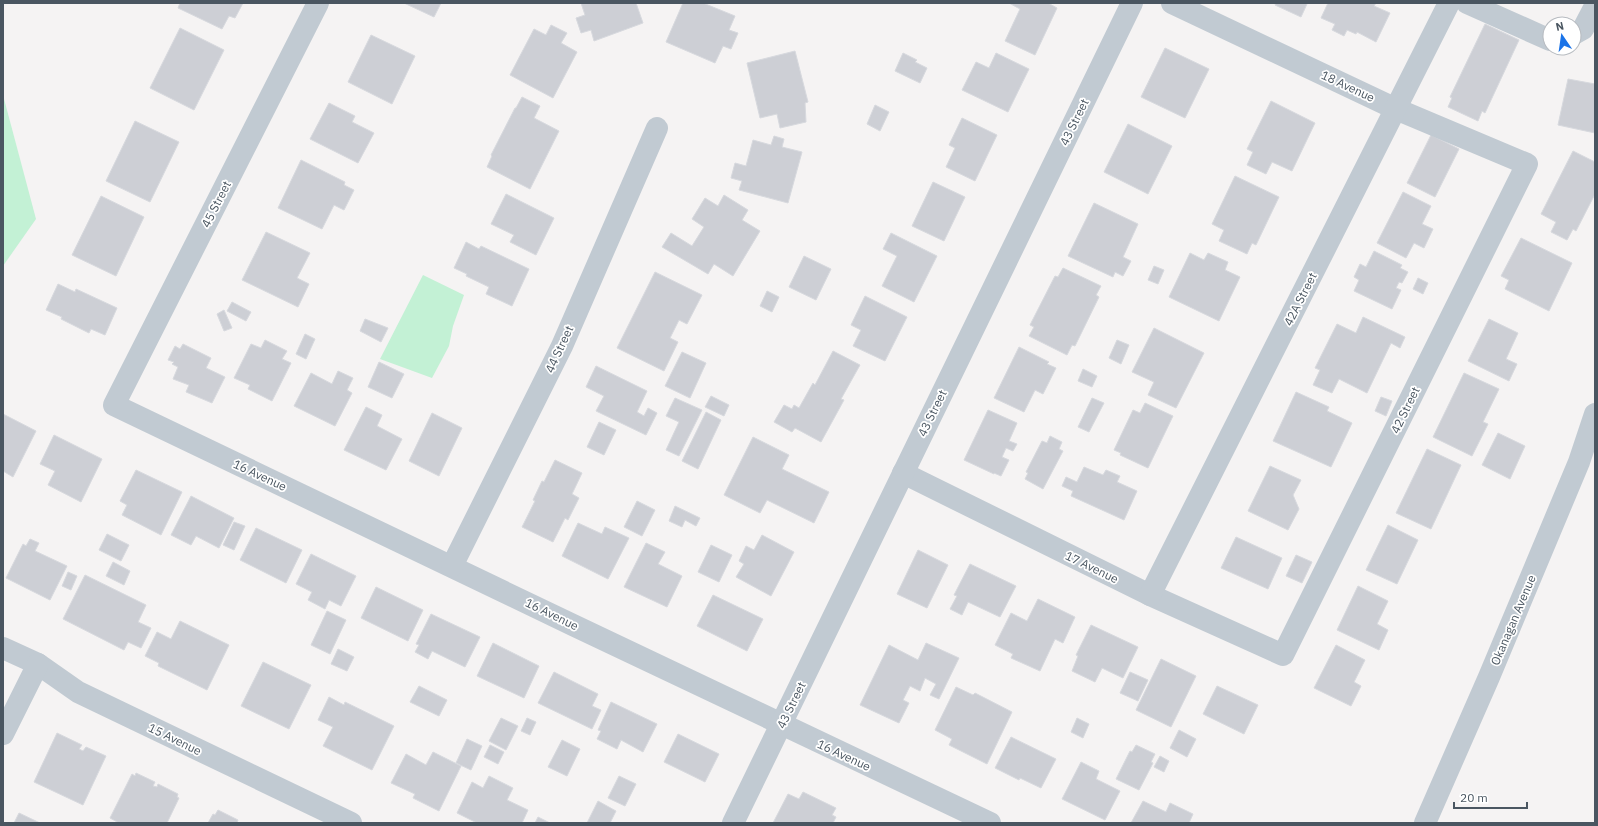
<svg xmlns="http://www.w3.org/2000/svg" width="1598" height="826" font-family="'IBM Plex Sans',sans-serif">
<rect width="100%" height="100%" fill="#f5f3f3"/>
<g fill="#c3f1d5">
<polygon points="3,95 36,219 3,266"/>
<polygon points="423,275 464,295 453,326 449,346 432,378 380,359"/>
</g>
<g fill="#cdcfd5" stroke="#d7d9de">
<polygon points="180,3 243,3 235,18 229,16 222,29 178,8"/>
<polygon points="404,3 441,3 434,17"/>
<polygon points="581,3 636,3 643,23 594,41 591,30 581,33 576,18 585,15"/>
<polygon points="683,3 703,3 735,16 729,30 738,33 731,49 723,46 715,63 666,42"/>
<polygon points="1009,3 1048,3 1057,8 1035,55 1005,41 1020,9"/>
<polygon points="1276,3 1305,3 1307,4 1301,17 1275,5"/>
<polygon points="1328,3 1376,3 1374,6 1390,13 1376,42 1357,32 1356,34 1347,30 1344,36 1332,30 1335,24 1321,18"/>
<polygon points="1485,24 1519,40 1485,113 1482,111 1478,121 1448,107 1452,98 1450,97"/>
<polygon points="551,25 567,33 561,43 577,52 553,98 510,75 534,29 546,35"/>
<polygon points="180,28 224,50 194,110 150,88"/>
<polygon points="371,35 415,56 392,104 348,82"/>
<polygon points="1165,48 1209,69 1185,118 1141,97"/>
<polygon points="795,51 808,102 805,103 806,122 780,128 777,114 760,118 747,63"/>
<polygon points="903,53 917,60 915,62 927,68 920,83 895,71"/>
<polygon points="996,53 1029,69 1008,112 962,90 976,62 989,68"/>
<polygon points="1568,79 1595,84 1595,133 1558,125"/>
<polygon points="522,97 540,106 534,118 559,131 530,189 487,167 492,156 491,155 515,108 516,108"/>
<polygon points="1271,101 1315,123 1292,171 1272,162 1266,174 1247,165 1253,152 1247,149"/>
<polygon points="329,103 355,116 352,122 374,133 358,163 310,139"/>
<polygon points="875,105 889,112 880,131 867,124"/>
<polygon points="962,118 997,135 975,181 946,167 955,148 949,145"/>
<polygon points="135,121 179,142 150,202 106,181"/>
<polygon points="1128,124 1172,146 1148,194 1104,172"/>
<polygon points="1431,135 1459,149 1435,197 1407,183"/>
<polygon points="774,136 784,139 782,147 802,152 788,203 739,190 742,181 731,178 735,163 746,166 753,140 771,145"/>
<polygon points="1573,151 1595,162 1595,194 1576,231 1573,229 1567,240 1551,232 1556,222 1541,214"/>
<polygon points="301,160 345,182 344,185 354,190 344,210 334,205 322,229 278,208"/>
<polygon points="1235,176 1279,197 1256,245 1252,243 1247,254 1219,241 1224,230 1212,224"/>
<polygon points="933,182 965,197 944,241 912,226"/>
<polygon points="1403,192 1431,206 1422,224 1433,229 1424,248 1414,243 1406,258 1377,243"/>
<polygon points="506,194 554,218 536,255 510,242 514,235 491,224"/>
<polygon points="724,195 748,210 742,220 760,231 733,276 714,264 708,274 662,247 671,233 692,246 704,227 692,219 705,198 718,206"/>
<polygon points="101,196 144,217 116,276 72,255"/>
<polygon points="1094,203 1138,224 1123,257 1131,261 1123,276 1115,272 1113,277 1068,256"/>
<polygon points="266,232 310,253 297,278 309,284 298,307 242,280"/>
<polygon points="891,233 937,256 914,302 882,286 897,256 883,249"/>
<polygon points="1521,238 1572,263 1549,311 1505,289 1509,280 1501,276"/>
<polygon points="466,242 479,249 481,246 529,269 512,306 486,294 489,287 466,276 467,274 454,268"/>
<polygon points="1374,251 1402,265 1400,268 1408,272 1402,283 1399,282 1396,288 1401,290 1392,309 1354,291 1359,280 1354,277 1360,264 1366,267"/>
<polygon points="1190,253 1204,260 1208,253 1228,262 1225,270 1240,277 1219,321 1169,297"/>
<polygon points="804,256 831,269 816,300 789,287"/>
<polygon points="1154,266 1164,270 1158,284 1148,280"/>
<polygon points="1063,268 1101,286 1096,295 1099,297 1075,346 1072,345 1067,355 1029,336 1034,327 1030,325 1055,276 1058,277"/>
<polygon points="655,272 702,295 687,324 679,320 670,338 678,342 664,371 617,348"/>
<polygon points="1418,278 1428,283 1423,294 1413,289"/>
<polygon points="58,284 75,292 76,289 117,308 105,335 91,329 89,333 61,319 62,317 46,310"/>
<polygon points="767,291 779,297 772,312 760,306"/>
<polygon points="865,296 907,317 885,361 853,346 861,330 851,325"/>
<polygon points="232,302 251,312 246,321 227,311"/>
<polygon points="224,310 232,328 224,331 217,314"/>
<polygon points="1363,317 1405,337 1400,348 1391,343 1367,393 1339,379 1332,393 1313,385 1320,370 1315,368 1337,324 1356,333"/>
<polygon points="365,319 388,328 381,342 360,331"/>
<polygon points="1489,319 1518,333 1506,359 1517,364 1509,381 1468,361"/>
<polygon points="1154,328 1204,353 1176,408 1148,395 1154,382 1132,372"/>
<polygon points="305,334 315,339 306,359 296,354"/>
<polygon points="265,340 287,351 282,359 291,363 272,401 248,389 250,385 234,378 251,344 261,348"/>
<polygon points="1117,340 1129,345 1121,364 1109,358"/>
<polygon points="183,344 211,358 206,368 225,377 212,403 186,392 189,385 173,379 178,367 172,364 174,362 168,360 175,346 180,349"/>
<polygon points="1019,347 1049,362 1047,364 1056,368 1043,394 1035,390 1024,412 994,398"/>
<polygon points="833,351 860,365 841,399 844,400 821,442 795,428 792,432 774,422 784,405 792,409 794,405 799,408 813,383 815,385"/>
<polygon points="682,352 706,363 690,398 665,386"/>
<polygon points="379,362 404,374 392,398 368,387"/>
<polygon points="596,366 647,391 637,412 644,416 648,408 657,413 646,435 596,411 604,396 586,387"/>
<polygon points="1083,369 1097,376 1092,387 1078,381"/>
<polygon points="338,371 353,378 347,390 352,393 335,426 294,406 311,373 332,384"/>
<polygon points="1464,373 1499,389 1483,422 1488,424 1472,456 1433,437"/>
<polygon points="1296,392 1329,407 1327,411 1352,423 1331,467 1273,441"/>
<polygon points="711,396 729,405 724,416 705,407"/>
<polygon points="1381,397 1392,401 1386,416 1375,411"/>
<polygon points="675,398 702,410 679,456 666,450 679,422 666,416"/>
<polygon points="1092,398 1104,403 1089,432 1078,427"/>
<polygon points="1145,403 1173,416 1148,468 1120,455 1121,453 1114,450 1133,410 1140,413"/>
<polygon points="366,407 382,415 377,426 402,439 386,470 344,450"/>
<polygon points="988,410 1017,423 1009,441 1017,444 1013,451 1006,448 1002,457 1009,460 1001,476 994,473 994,474 964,460"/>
<polygon points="706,412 721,420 698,469 682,461"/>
<polygon points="432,413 462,428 439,476 409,461"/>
<polygon points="3,414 36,431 13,477 3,471"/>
<polygon points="599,422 616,430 604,455 587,447"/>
<polygon points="1498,433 1525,446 1510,479 1482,465"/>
<polygon points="54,435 102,459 81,502 48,485 55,471 40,464"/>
<polygon points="1050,436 1062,442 1059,449 1063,451 1043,489 1025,479 1028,473 1026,472 1042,441 1047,443"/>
<polygon points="753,437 789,455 782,469 829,492 814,523 767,500 760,513 724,495"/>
<polygon points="1427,449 1461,465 1431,529 1396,513"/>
<polygon points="555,460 582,473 572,494 579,498 568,520 565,518 553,542 522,527 535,501 533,500 542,481 544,482"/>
<polygon points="1270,466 1301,480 1293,495 1299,509 1288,530 1248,511"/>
<polygon points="1084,467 1103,475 1106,470 1120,476 1117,482 1137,491 1124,520 1071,496 1073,491 1062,486 1066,477 1077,482"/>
<polygon points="136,470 182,492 161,535 122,515 127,505 120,501"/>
<polygon points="191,496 234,518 219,548 196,536 191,545 171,535"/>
<polygon points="637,501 655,510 642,536 624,527"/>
<polygon points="675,506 700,518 696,526 685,520 682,527 669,521"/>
<polygon points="234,522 245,526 234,550 223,545"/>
<polygon points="578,523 602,534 605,527 629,538 608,579 562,556"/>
<polygon points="1388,525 1418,540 1397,584 1366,570"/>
<polygon points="256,528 302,550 286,583 240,560"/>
<polygon points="107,534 129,545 121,561 99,550"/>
<polygon points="762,535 794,552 771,596 736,577 744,564 739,561 746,546 754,550"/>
<polygon points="1236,537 1282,558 1268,589 1221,568"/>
<polygon points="30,539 39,543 35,551 67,566 50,600 6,578 23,544 26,546"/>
<polygon points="646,543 665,552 658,564 682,576 667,607 624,587"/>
<polygon points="711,545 732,555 719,582 698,572"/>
<polygon points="918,550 948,565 927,608 897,594"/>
<polygon points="311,554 356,576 341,606 329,600 325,609 308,600 312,592 296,584"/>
<polygon points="1296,555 1312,562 1302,583 1286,576"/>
<polygon points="113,562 130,571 124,585 106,576"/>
<polygon points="970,564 1016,586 1000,617 968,602 962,615 950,609 957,596 954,595"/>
<polygon points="68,572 77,576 71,590 62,586"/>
<polygon points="85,575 146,605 138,622 151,628 141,648 128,642 124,650 63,619"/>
<polygon points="1358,586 1388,601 1377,624 1388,630 1379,650 1337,630"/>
<polygon points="376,587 423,610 408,641 361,618"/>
<polygon points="713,595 763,619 747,651 697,626"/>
<polygon points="1038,599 1075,617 1063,643 1055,639 1040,671 1011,658 1013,654 995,645 1011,613 1027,621"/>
<polygon points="327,611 346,620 330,654 311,645"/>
<polygon points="431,614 480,637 465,667 432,651 428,659 415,652 419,645 416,644"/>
<polygon points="180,621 229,645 207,690 158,666 159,663 145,656 157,632 171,639"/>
<polygon points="1091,625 1138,647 1123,678 1102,668 1095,682 1072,671 1078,656 1076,655"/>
<polygon points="493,643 539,666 524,698 477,676"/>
<polygon points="926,643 959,658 939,699 930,695 936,684 925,678 920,691 910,686 903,700 909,703 899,723 860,705 889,645 918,660"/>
<polygon points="1336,645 1365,660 1354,682 1361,686 1351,706 1314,688"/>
<polygon points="338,649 354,657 347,671 331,664"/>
<polygon points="1161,659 1196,676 1171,727 1136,710"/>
<polygon points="263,662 311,685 289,729 241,706"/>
<polygon points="554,672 598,694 592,706 601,710 592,729 538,703"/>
<polygon points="1130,672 1148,680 1138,701 1120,693"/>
<polygon points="419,686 447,700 439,716 410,702"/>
<polygon points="1217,686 1258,705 1244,734 1203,714"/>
<polygon points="956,687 973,695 975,693 1012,712 987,764 949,745 952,739 935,730"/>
<polygon points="329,697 344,705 345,702 394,726 372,770 323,746 333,727 318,720"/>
<polygon points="611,702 657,724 643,752 621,740 617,749 597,739 601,731 598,730"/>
<polygon points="501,718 518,726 506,750 489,741"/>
<polygon points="527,718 536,722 530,735 521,731"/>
<polygon points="1077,718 1089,724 1083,738 1071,732"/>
<polygon points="1179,730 1196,739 1187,757 1170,748"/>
<polygon points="57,733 82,745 79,749 83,751 86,747 106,756 83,805 34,782"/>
<polygon points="678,734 719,754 705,782 664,762"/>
<polygon points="1011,737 1056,759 1041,788 1020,778 1019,780 995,768"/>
<polygon points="467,739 482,746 471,770 456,763"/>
<polygon points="562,740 580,749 567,776 548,767"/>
<polygon points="490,745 504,752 498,764 484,757"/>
<polygon points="1136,745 1155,754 1151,762 1153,763 1139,790 1116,779 1130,751 1132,752"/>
<polygon points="433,752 461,766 439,811 413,798 415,794 391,783 406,754 426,765"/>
<polygon points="1160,756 1169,761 1164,772 1154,767"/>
<polygon points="1081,762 1099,771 1096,779 1120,791 1105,820 1062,799"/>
<polygon points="136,773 155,782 153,786 157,787 158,784 178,794 177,797 179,798 167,823 119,823 110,818 132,774 135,776"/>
<polygon points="489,776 513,788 507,800 528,810 522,823 477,823 457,813 472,782 483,788"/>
<polygon points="619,776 636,784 625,806 608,798"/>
<polygon points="803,792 836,808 832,815 836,817 833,823 773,823 788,794 799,799"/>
<polygon points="598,801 616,811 610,823 587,823"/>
<polygon points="1143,801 1166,812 1170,803 1193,814 1189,823 1131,823"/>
<polygon points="218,810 238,820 237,823 208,823 213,814 215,815"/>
<polygon points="19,813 40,823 14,823"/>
<polygon points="538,817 550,823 535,823"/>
</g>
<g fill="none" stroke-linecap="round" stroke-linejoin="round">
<g stroke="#c1cad2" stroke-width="22">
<path d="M 318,3 L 114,405 C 406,544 697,686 990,823"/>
<polyline points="1467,3 1550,40"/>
<polyline points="1574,34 1583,29 1595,6"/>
<polyline points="903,473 1150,595 1283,655 1527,164 1396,109 1172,3"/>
<polyline points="452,566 562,346 657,128"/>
<polyline points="1150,595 1449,3"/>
<polyline points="3,648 38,664 78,692 351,823"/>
<polyline points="3,734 38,664"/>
<polyline points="733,823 1132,3"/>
<polyline points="1425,823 1489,677 1579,462 1595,414"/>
</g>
</g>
<g text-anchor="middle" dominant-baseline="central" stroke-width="3.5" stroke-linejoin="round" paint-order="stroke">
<g font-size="12" fill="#4a5661" stroke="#fff">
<text transform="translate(1348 86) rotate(25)">18 Avenue</text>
<text transform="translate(1074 122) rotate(-64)">43 Street</text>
<text transform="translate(216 204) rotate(-63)">45 Street</text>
<text transform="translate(1300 299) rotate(-63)">42A Street</text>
<text transform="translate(559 349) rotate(-65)">44 Street</text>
<text transform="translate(1405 410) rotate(-64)">42 Street</text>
<text transform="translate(932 413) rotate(-64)">43 Street</text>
<text transform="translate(260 475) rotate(25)">16 Avenue</text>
<text transform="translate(1092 567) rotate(26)">17 Avenue</text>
<text transform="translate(552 614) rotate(26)">16 Avenue</text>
<text transform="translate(1513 620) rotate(-67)">Okanagan Avenue</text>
<text transform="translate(791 705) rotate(-64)">43 Street</text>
<text transform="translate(175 739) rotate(26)">15 Avenue</text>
<text transform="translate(844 755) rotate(25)">16 Avenue</text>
</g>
</g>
<rect width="1598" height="826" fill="none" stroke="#4a5661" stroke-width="8"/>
<g transform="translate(1562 36) rotate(347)"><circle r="19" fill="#ffffff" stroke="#b7bbc0"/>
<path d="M0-3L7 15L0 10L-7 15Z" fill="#1a73e8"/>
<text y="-6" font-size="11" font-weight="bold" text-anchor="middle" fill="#4a5661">N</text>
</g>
<path d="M1454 802v6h73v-6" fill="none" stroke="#4a5661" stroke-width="2"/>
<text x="1460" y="802" font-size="12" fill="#4a5661" stroke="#ffffff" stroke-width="3" paint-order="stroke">20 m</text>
</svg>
